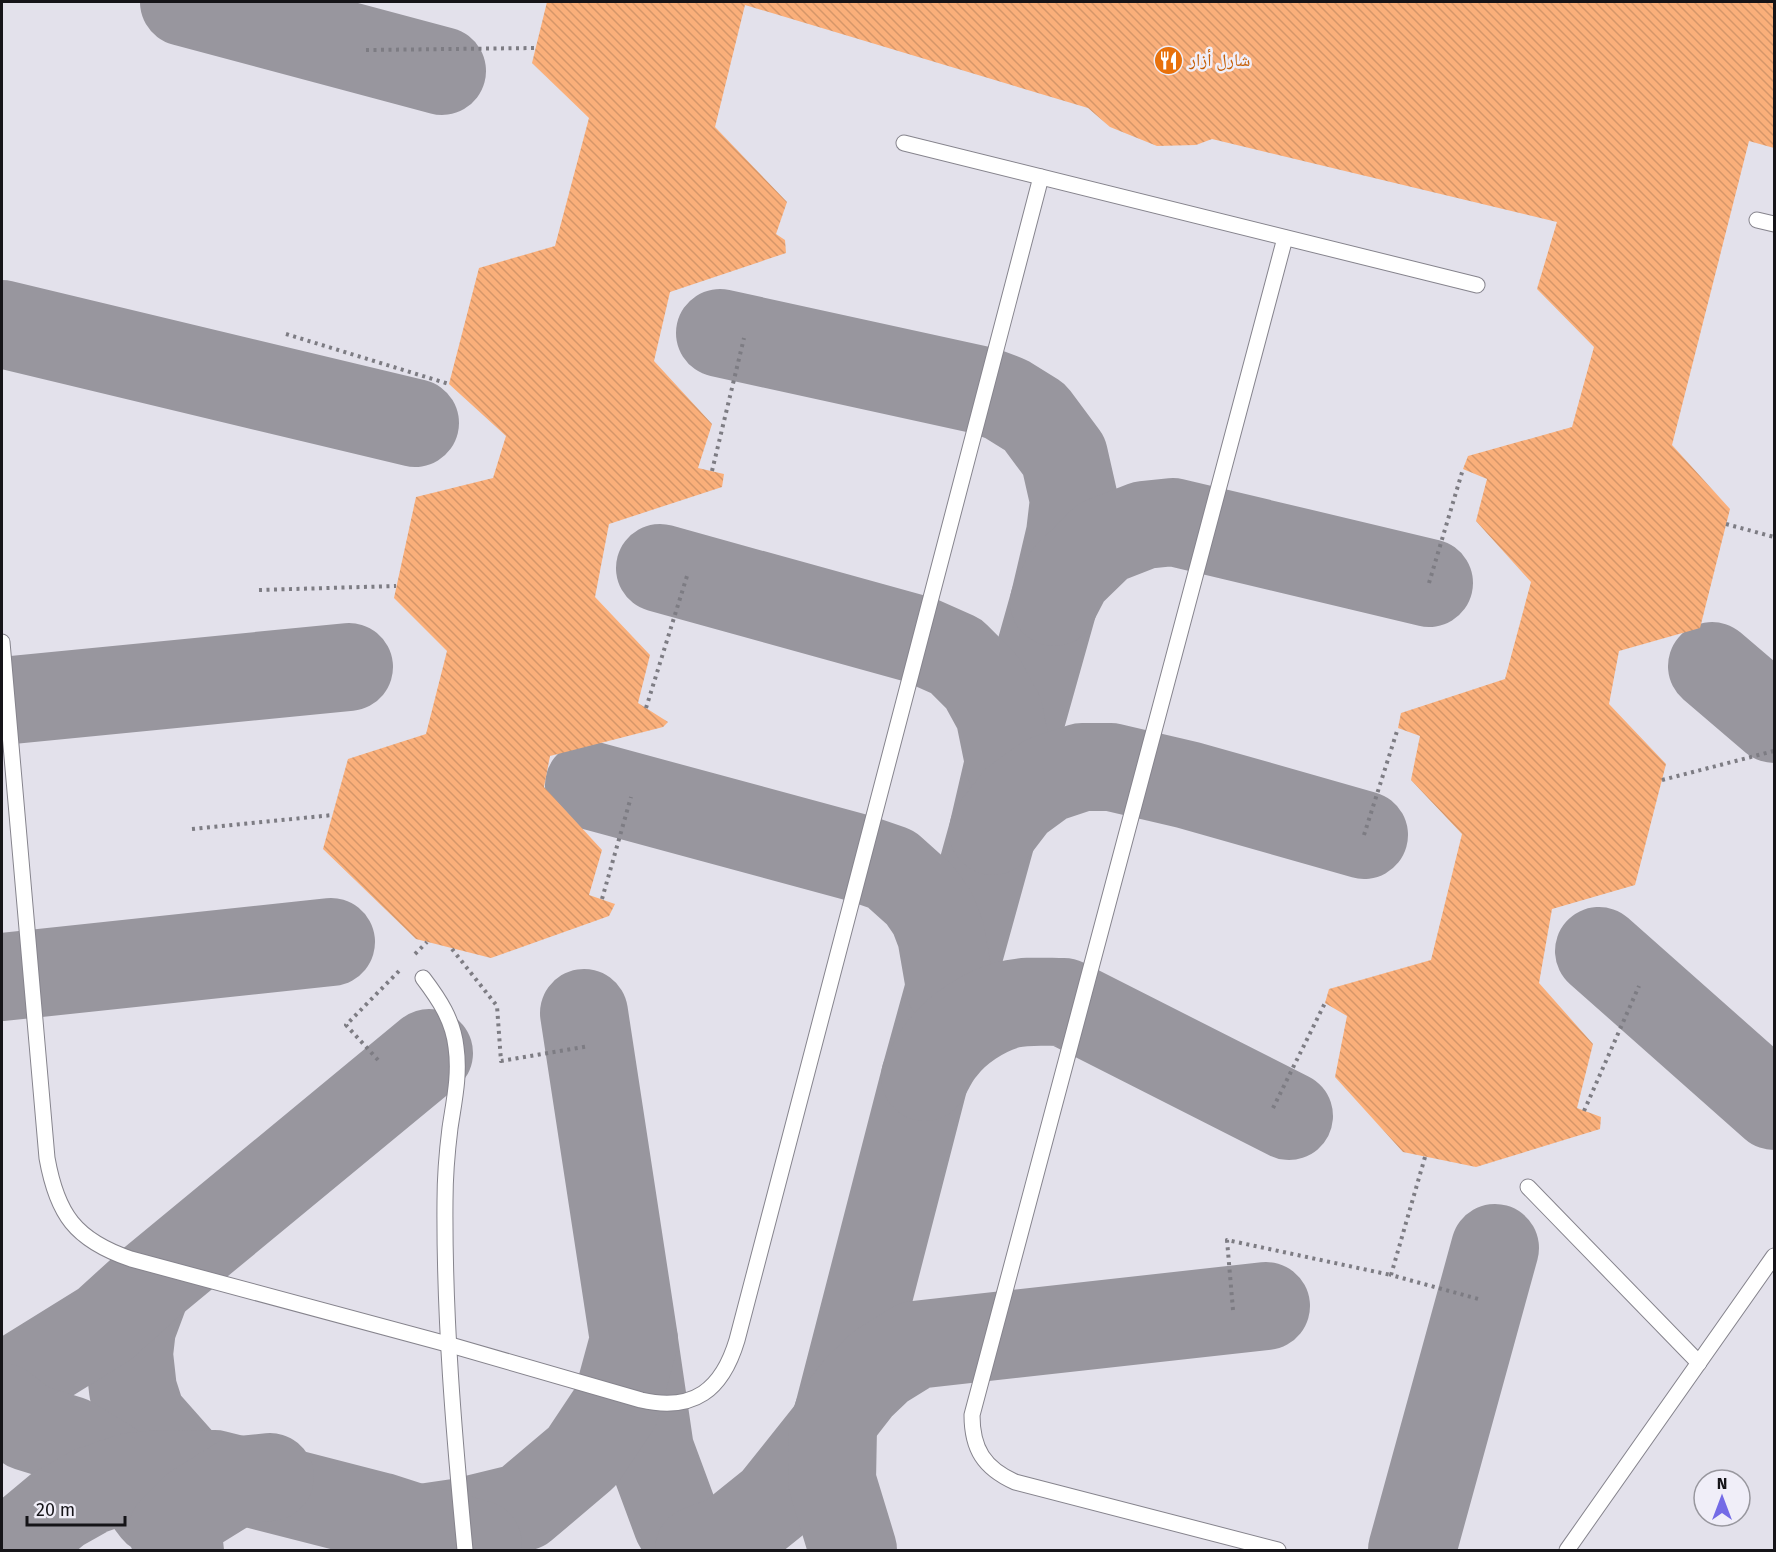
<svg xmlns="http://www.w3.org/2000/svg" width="1776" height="1552" font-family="'Fira Sans','Noto Naskh Arabic',sans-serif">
<defs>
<pattern id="building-back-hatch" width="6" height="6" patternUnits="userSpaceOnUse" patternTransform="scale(1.5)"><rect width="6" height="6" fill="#faaf7a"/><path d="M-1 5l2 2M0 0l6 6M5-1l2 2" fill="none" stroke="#d59669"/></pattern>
</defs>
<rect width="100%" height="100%" fill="#e3e1eb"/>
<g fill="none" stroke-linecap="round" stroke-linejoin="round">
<g stroke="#98969e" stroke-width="88">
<polyline points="184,2 442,71"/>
<polyline points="2,324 415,423"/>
<polyline points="720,333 985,391 1006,399 1035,417 1064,456 1074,500 1070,534 1054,602 1009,762 993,831 925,1077 838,1414"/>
<polyline points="660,568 920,640 956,656 982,682 999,713 1009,762"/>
<polyline points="1054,602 1068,575 1103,541 1144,525 1173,522 1429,583"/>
<polyline points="1712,666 1774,719"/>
<polyline points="2,701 349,667"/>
<polyline points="589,785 862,859 891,869 920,895 933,914 941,935 950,987"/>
<polyline points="993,831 1016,801 1046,779 1082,767 1111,767 1188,785 1364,835"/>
<polyline points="1599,951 1774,1106"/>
<polyline points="2,977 331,942"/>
<path d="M 925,1077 C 930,1068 935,1057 942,1049 C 957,1029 983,1012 1007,1005 C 1025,1000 1045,1002 1064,1002 L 1289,1116"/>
<polyline points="148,1285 132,1328 129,1354 133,1390 142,1418 181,1462"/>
<polyline points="634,1341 650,1450 677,1523 693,1550"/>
<polyline points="2,1388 105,1324 148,1285 429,1053"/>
<polyline points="2,1407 28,1427 70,1440 130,1477 156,1511"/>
<polyline points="421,1528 462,1522 523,1507 582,1457 616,1406 634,1340 584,1013"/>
<polyline points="14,1550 23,1538 58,1509 90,1491 130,1477 148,1475 215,1474 379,1516 410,1526 478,1544"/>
<polyline points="180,1550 172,1531 195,1508 240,1480 270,1477"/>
<polyline points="699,1550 728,1539 774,1502 833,1428"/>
<polyline points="853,1550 832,1481 833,1428 838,1414 859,1387 881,1366 915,1345 1266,1306"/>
<polyline points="1412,1550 1495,1248"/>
</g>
</g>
<polygon fill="url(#building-back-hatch)" points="547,2 1774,2 1774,148 1749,141 1672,445 1730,509 1700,628 1619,651 1609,704 1666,764 1635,885 1552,909 1539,983 1593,1044 1577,1108 1601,1117 1600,1129 1476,1167 1403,1152 1335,1077 1347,1016 1325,1003 1329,989 1431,960 1462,834 1411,780 1420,736 1398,728 1401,713 1505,679 1531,582 1476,521 1487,479 1463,469 1468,456 1572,427 1594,347 1537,289 1557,222 1212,139 1196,145 1157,146 1110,127 1088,108 745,5 715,127 787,202 776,234 785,240 786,253 670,292 654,361 712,424 698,468 724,474 722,487 609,524 595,597 650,655 638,703 668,722 663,727 550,756 544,787 602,850 589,895 615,904 609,916 491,958 416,939 323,849 348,759 426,734 447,651 394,598 416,497 493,478 506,436 449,384 479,268 555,246 589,118 532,63"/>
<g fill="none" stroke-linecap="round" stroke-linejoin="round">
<defs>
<g id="lane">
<polyline points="904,143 1477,285"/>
<polyline points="1757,220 1774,224"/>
<path d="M 2,642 L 47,1158 C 57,1214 75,1240 131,1259 L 447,1344 L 641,1400 C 694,1412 722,1390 737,1340 L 1041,177"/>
<path d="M 423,978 C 439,999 453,1020 456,1047 C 460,1075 454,1101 450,1128 C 447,1152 445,1177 445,1201 C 444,1318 454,1434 465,1550"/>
<polyline points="1528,1187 1699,1363"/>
<path d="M 1278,1550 L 1015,1482 C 984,1468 972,1449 972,1415 L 1285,238"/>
<polyline points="1567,1550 1774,1256"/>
</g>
</defs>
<use href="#lane" stroke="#86848d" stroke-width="17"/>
<g stroke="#7d7c83" stroke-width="4" stroke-dasharray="3 4.5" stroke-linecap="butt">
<polyline points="366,50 535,48"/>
<polyline points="286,334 449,384"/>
<polyline points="712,471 744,338"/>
<polyline points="1726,524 1774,537"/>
<polyline points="1429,583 1463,469"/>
<polyline points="259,590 396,586"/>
<polyline points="646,708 687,576"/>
<polyline points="1662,780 1774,751"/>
<polyline points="192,829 333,815"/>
<polyline points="1364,835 1398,728"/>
<polyline points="602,899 631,797"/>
<polyline points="452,949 497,1006 501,1061 589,1046"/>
<polyline points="415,954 427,942"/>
<polyline points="378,1060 346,1025 399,971"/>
<polyline points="1273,1108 1325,1003"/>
<polyline points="1584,1111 1639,986"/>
<polyline points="1425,1157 1391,1275 1482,1300"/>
<polyline points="1233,1310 1227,1240 1391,1275"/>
</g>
<use href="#lane" stroke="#fff" stroke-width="15"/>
</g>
<defs>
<symbol id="restaurant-disc" viewBox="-11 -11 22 22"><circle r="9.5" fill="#e8710a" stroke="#f0eef8"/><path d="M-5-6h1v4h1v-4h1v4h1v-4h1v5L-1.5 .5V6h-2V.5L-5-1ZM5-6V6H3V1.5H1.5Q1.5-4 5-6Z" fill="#fff"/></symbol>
</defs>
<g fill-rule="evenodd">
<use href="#restaurant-disc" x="1152" y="44" width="33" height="33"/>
</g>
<g text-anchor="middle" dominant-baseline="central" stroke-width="5" stroke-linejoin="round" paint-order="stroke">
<g font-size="18" fill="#c56008" stroke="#f0eef8" text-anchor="start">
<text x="1189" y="60">شارل أزار</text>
</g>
</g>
<rect width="1776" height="1552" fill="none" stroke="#151418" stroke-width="6"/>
<g transform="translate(1722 1498)"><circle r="28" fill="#f0eef8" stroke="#98979e" stroke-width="1.5"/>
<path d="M0-4.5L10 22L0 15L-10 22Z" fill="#746be6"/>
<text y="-9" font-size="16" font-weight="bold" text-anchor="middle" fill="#151418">N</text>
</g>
<path d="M27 1516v9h98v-9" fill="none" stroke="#151418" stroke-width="3"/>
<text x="36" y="1516" font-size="18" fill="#151418" stroke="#f0eef8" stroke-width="4.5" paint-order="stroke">20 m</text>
</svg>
